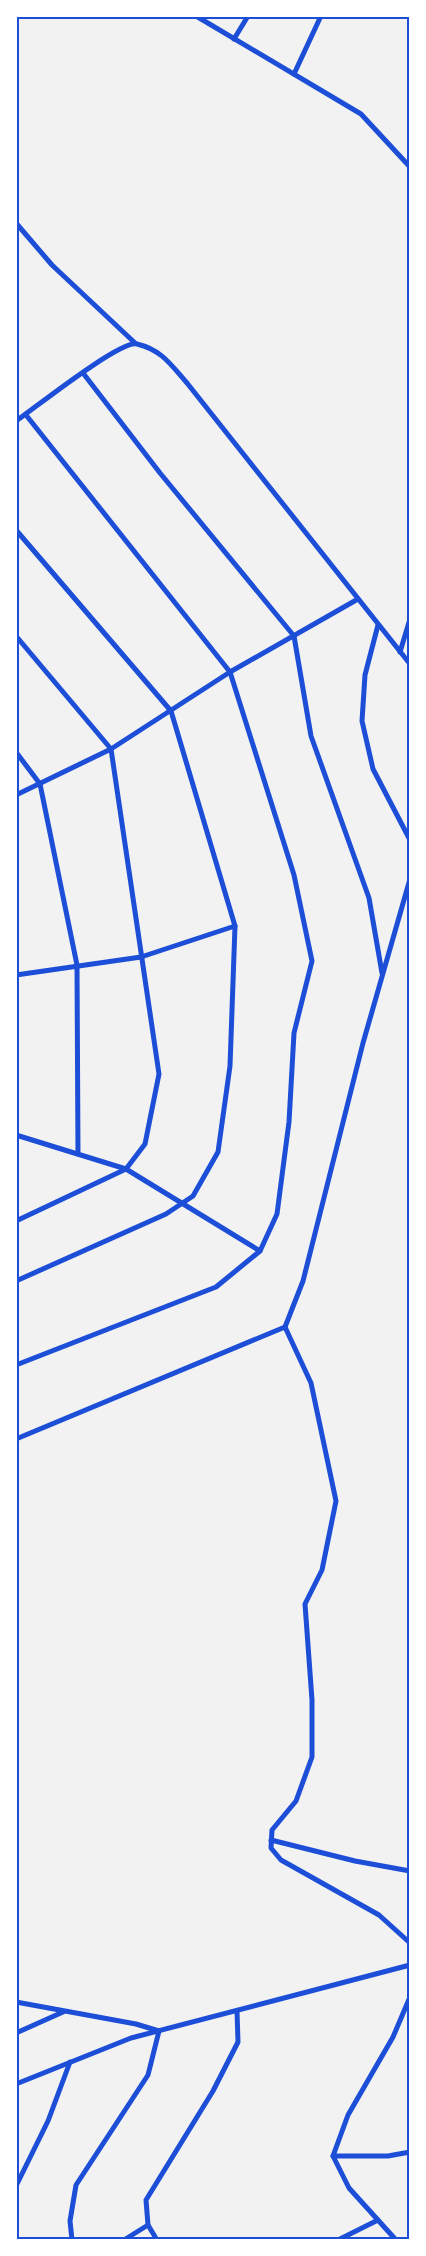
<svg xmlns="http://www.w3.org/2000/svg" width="426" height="2256" font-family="'PT Sans',sans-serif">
<rect width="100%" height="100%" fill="#f2f2f2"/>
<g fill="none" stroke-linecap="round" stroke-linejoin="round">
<g stroke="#1d4ed8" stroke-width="5">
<polyline points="196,16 361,114 410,167"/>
<polyline points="234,39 248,16"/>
<polyline points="294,74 320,18 319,16"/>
<polyline points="16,223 52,265 135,343"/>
<polyline points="83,373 160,473 294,636 311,736 369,898 382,973"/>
<path d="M 16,421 C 35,408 120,340 137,344 C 162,350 171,365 187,383 L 410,664"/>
<polyline points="16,530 171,711 235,926 230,1066 218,1152 193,1196 166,1214 16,1281"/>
<polyline points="378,625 365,675 362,721 373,769 410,840"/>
<polyline points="16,636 111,749 159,1074 145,1144 126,1169 16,1221"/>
<polyline points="400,652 410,619"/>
<polyline points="16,752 40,784 77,965 78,1154"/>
<polyline points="16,795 111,749 230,672 358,599"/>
<polyline points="16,975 141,957 235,926"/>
<polyline points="16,1135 126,1169 260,1251"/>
<polyline points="285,1327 311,1383 336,1501 322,1570 305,1604 312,1700 312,1757 296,1801 272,1830 271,1848 281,1860 379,1915 410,1943"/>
<polyline points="16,1365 216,1287 260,1251 277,1214 289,1122 294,1033 312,961 294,875 230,672 26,415"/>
<polyline points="16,1439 285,1327 303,1281 363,1043 410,879"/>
<polyline points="271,1840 355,1861 410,1871"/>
<polyline points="16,2002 136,2024 159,2031 148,2075 76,2185 70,2221 72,2240"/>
<polyline points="16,2033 63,2012"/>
<polyline points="16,2084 131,2038 410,1965"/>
<polyline points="333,2156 388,2156 410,2152"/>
<polyline points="16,2186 48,2121 70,2062"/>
<polyline points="124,2240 148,2225"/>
<polyline points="157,2240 148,2225 146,2200 213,2091 238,2042 237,2011"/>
<polyline points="338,2240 378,2220"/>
<polyline points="396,2240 349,2188 333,2156 348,2115 393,2037 410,1997"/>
</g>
</g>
<rect width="426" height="2256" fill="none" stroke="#ffffff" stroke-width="35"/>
<rect x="18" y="18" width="390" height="2220" fill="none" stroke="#1d4ed8" stroke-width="2"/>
</svg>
